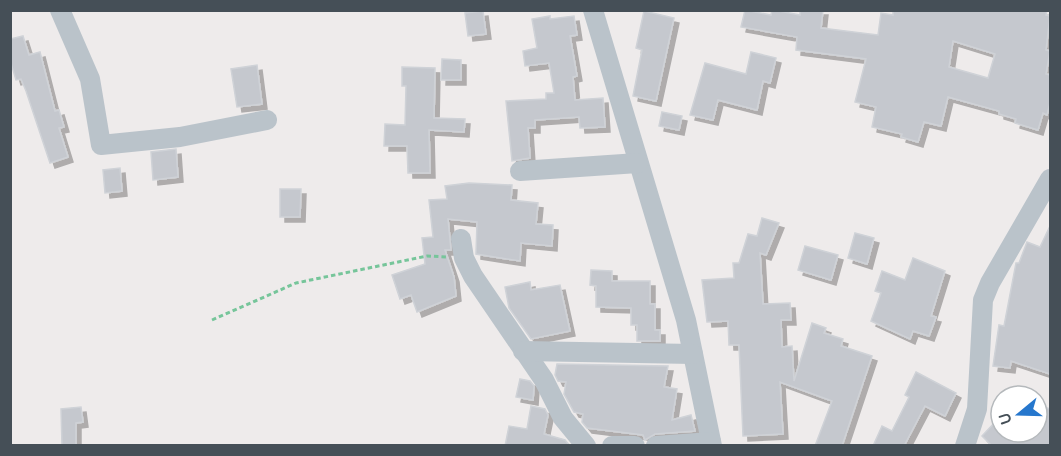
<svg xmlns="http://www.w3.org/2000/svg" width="1061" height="456" font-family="Quicksand,sans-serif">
<defs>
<filter id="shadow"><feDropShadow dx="5" dy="5" stdDeviation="0" flood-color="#0004"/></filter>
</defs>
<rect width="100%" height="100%" fill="#eeebeb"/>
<g fill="#c5c8ce" stroke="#cfd2d7" stroke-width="1.5" fill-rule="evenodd" filter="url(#shadow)">
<path d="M 745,10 L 771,15 L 772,10 L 774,10 L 800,15 L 800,10 L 823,10 L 821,28 L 878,35 L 881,13 L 893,15 L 893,10 L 1047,10 L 1046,15 L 1050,16 L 1046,50 L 1050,51 L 1046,74 L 1050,75 L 1050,103 L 1047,115 L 1043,113 L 1038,130 L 1015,123 L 1016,119 L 999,114 L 999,111 L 948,97 L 941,126 L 924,122 L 918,142 L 901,137 L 902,134 L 872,127 L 876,107 L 855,102 L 866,59 L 796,50 L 797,37 L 741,27 ZM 953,41 L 995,54 L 988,78 L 949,67 Z"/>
<polygon points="483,11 486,34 468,36 465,13"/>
<polygon points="644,11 674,18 656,101 633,96 642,50 636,48"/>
<polygon points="550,16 550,19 574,16 577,35 570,36 577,76 573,77 575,100 603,98 605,127 580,128 579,117 535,120 535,128 528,128 530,158 512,161 506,101 546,99 546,93 554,93 549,63 525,66 523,51 537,48 532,19"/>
<polygon points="23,36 29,55 40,52 55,111 59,110 64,127 59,128 68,157 50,163 26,91 21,79 16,80 10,60 10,39"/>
<polygon points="751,52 776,58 770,83 763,81 757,110 718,100 713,120 690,115 705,63 746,74"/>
<polygon points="442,59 461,60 461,80 441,80"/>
<polygon points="257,65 262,104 237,107 231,69"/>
<polygon points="402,67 435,68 434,118 465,119 464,132 429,130 430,173 408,173 407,146 384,146 385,124 405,125 406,86 402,86"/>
<polygon points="662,112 682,116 679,130 659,126"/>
<polygon points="176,149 178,177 153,180 151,152"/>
<polygon points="120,168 122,191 105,193 103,170"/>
<polygon points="469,183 512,185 511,200 538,203 536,224 553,225 552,246 521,243 520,261 476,254 477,222 448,219 451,250 445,250 454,277 456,296 417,312 411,295 400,299 392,275 425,264 422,238 433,237 429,200 447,199 445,186"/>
<polygon points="280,189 301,189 300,217 280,217"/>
<polygon points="762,218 779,223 766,255 760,253 763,304 790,303 791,320 781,320 782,347 792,346 794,381 812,323 826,328 824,333 843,339 841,346 872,356 842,446 815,446 832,401 780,382 783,434 743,436 739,345 729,345 728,321 707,322 702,280 734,278 733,263 739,263 748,234 757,236"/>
<polygon points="1050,226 1050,374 1011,361 1010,368 993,366 999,325 1004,326 1016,263 1019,263 1027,242 1040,247"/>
<polygon points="855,233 874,238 867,264 848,258"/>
<polygon points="805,246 838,255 831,280 798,270"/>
<polygon points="913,258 945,271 931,316 936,317 929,336 913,331 910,339 871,321 881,293 875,291 882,271 905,280"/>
<polygon points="591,270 612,271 612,281 650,281 650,304 655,304 655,330 660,330 660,341 637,341 637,325 631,325 631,308 596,307 596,286 590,285"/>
<polygon points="530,282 531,290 560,285 570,331 531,339 509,308 505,287"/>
<polygon points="557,364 668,366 664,387 677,389 672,420 691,415 695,431 655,434 645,440 643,435 587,428 582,422 583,414 574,412 564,394 566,382 558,381 555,375"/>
<polygon points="916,372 956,393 945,416 925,406 904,446 873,446 882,426 892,431 909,397 905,395"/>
<polygon points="520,379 530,381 534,386 533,400 516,397"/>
<polygon points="1037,404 1050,409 1050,446 992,446 982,436 996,421 1001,426 1001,432 1008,432 1013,437 1016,432 1037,432"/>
<polygon points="531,406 545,409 548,415 544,434 565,440 570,446 505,446 509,426 527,429"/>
<polygon points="81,407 83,422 76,423 76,446 62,446 61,409"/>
</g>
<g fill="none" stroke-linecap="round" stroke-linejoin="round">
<polyline stroke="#76c59a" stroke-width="3" stroke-dasharray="4.5 3" stroke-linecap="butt" points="212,320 296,283 427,256 447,257"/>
<g stroke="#bac3ca" stroke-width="20">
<polyline points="60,10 90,79 101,145 180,137 267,120"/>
<polyline points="593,10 686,320 712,446"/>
<polyline points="520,171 638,163"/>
<polyline points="461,239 464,258 473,276 544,380 563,418 586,446"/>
<polyline points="523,351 693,354"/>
<polyline points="612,446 635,446"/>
<polyline points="656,446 711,442"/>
<polyline points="965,446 977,409 983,300 990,283 1050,179"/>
</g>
</g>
<rect width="1061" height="456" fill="none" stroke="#454f57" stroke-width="24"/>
<g transform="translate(1019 414) rotate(251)"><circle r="28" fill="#ffffff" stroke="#b5b9bc" stroke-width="1.5"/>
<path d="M0-4.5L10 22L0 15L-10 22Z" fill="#2677cd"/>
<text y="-9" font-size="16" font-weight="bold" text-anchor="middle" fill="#454f57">U</text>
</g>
</svg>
